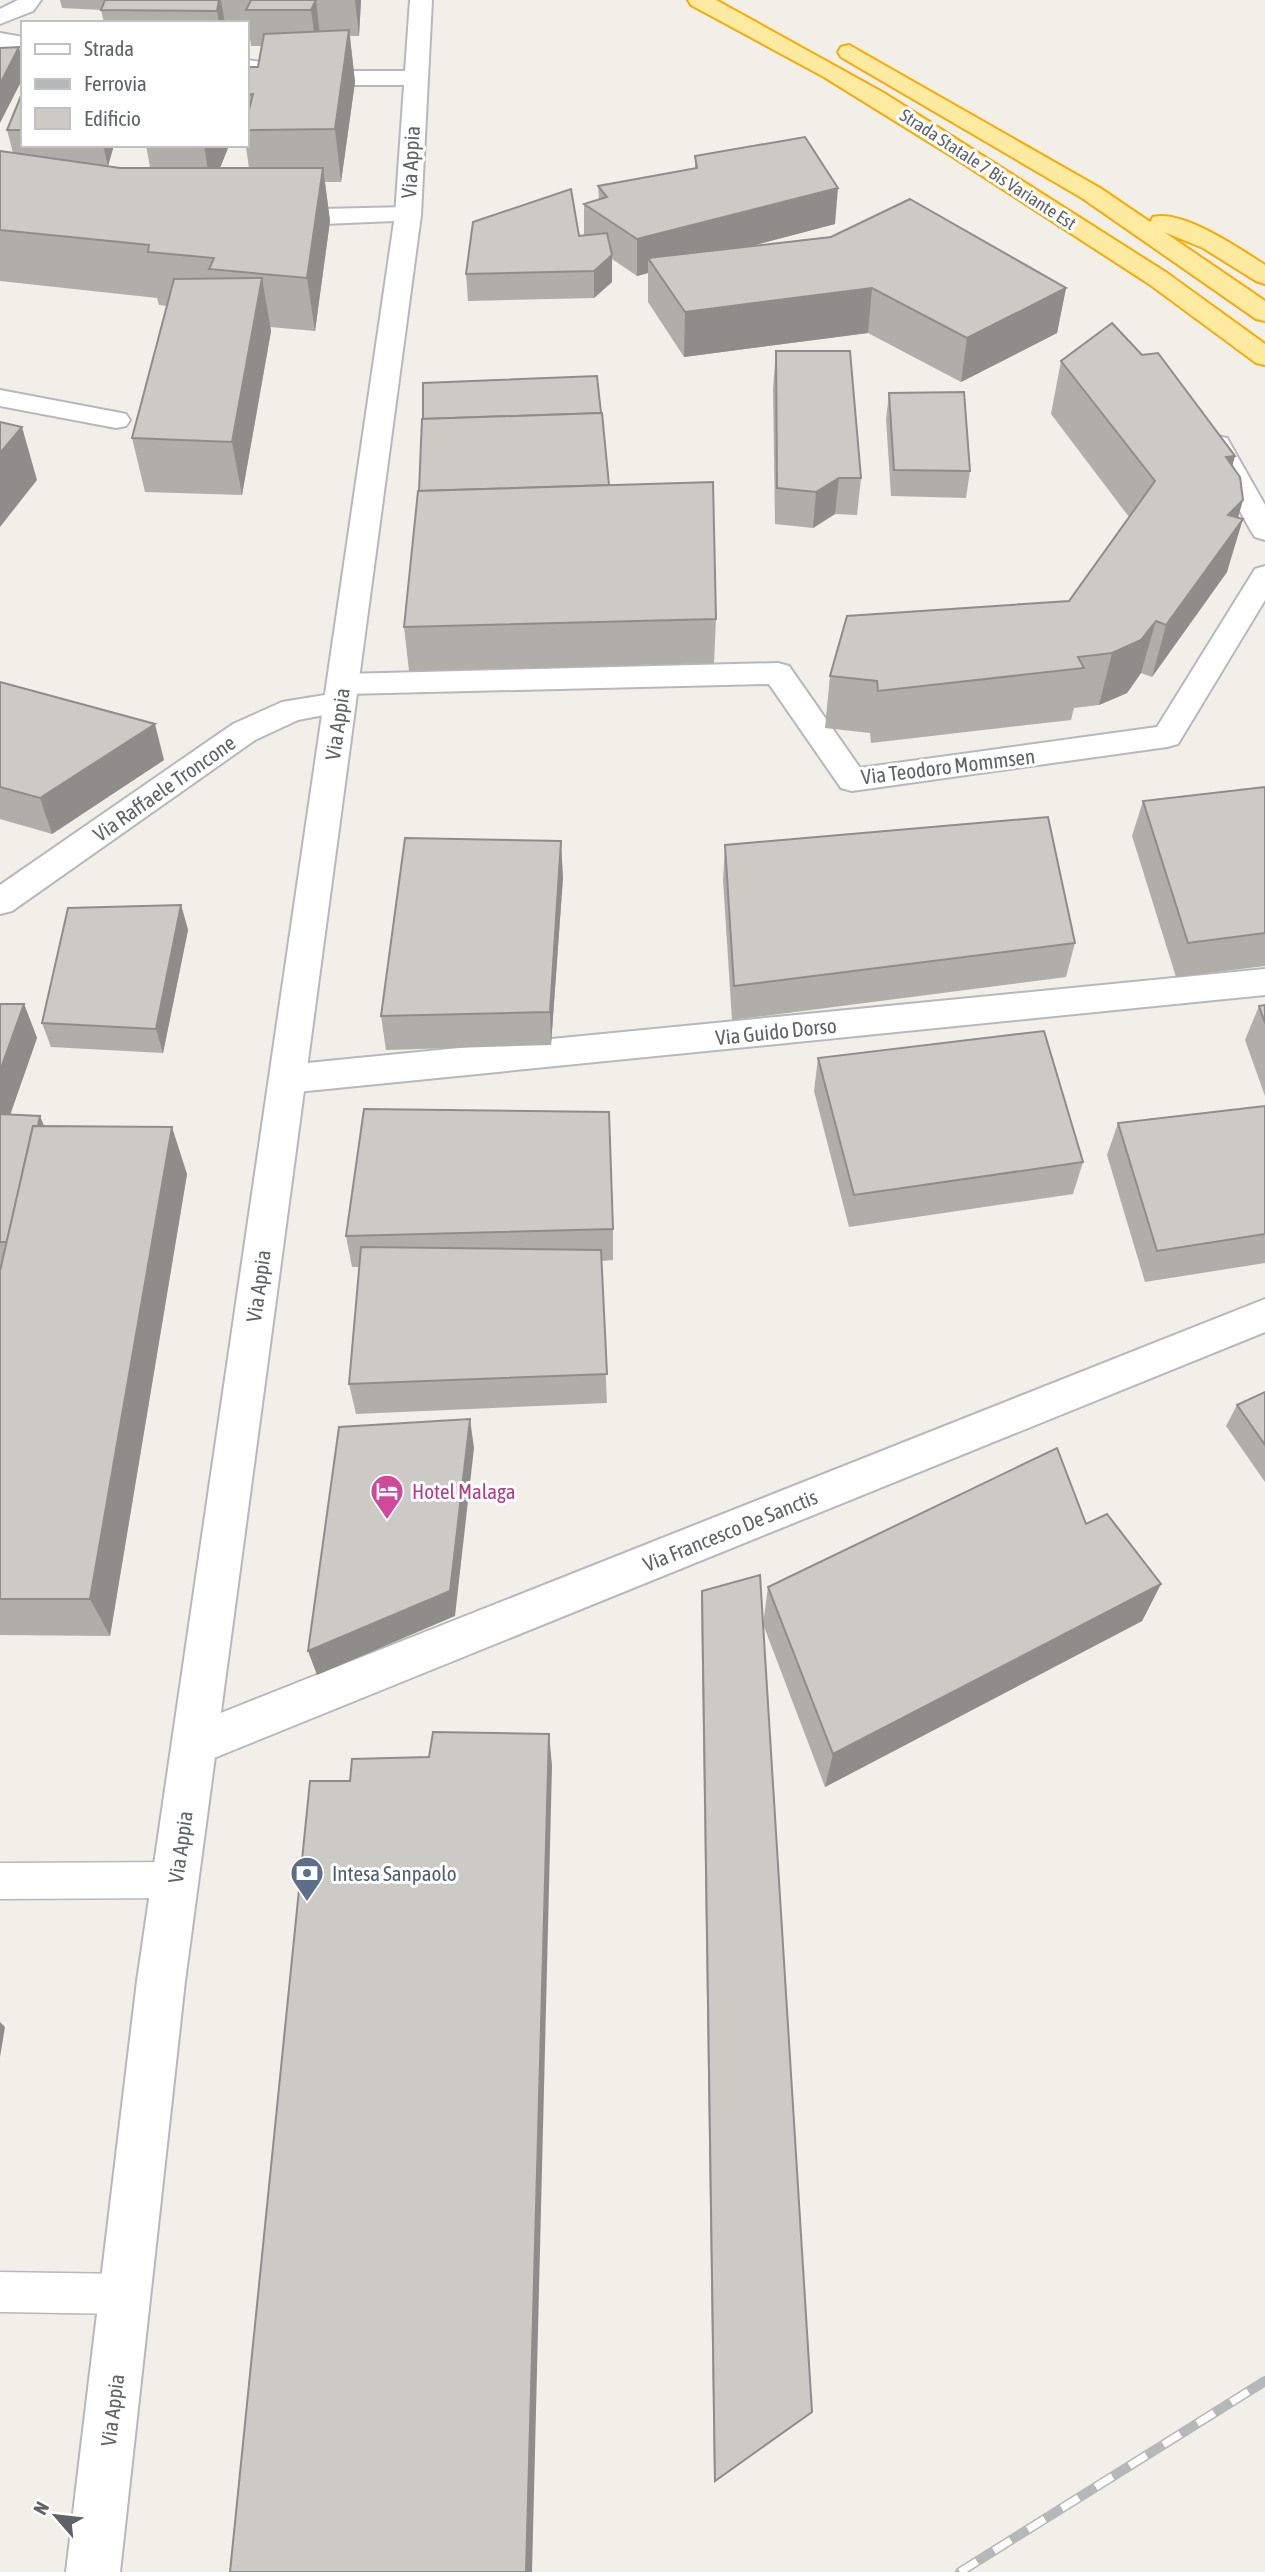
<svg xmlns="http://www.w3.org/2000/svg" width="1265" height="2572" font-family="'Asap Condensed',sans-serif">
<rect width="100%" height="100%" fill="#f1efe8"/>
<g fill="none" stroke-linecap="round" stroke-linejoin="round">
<defs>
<g id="service">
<polygon points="176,1862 189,1867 194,1880 189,1893 176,1898 0,1899 0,1863"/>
<polygon points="0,2272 126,2274 140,2280 146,2294 140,2308 126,2314 0,2312"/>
</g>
<g id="minor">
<polygon points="18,0 41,0 33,11 0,24 0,9"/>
<polygon points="0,33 23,37 23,51 0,47"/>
<polygon points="247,60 326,71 415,71 423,73 427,78 423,83 415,85 326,85 247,74"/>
<polygon points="408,207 417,210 421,215 417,220 277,226 268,223 264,218 268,213 277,210"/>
<polygon points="0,390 116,412 126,414 130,420 126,426 116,428 0,406"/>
<polygon points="1217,436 1227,438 1265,505 1265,540 1255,537 1251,531 1203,444 1207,438"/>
<polygon points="1265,566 1265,600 1178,744 1167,747 852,791 841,788 769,684 346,694 355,703 350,710 298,720 255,740 12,911 0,914 0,885 233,724 282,702 337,693 328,684 332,677 343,674 778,663 789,666 860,768 1157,727 1255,569"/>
<polygon points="1265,969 1265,995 287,1093 274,1089 269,1079 274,1069 287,1065"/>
<polygon points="1265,1299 1265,1332 194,1766 178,1760 172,1745 178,1730"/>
</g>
<polygon id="tertiary" points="410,0 432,0 421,215 185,1981 120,2572 66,2572 137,1981 395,215"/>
<g id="trunk">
<polygon points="688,0 716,0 884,93 1167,273 1265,344 1265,365 1256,363 1149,284 953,157 824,77 691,5"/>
<path d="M 849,45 L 1100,188 L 1150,222 L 1153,217 C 1182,209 1240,249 1265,265 L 1265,284 L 1256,281 L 1203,248 L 1164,232 L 1265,301 L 1265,321 L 1256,319 L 1082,198 L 841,57 L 838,52 L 841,47 Z"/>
</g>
</defs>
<use href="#service" stroke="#b5b8bc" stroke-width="3"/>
<use href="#minor" stroke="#b5b8bc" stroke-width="4"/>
<use href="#tertiary" stroke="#b5b8bc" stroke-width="4"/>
<use href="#trunk" stroke="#f9ab00" stroke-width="4"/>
<use href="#service" fill="#fff" fill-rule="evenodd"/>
<use href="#minor" fill="#fff" fill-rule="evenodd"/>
<use href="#tertiary" fill="#fff" fill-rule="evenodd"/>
<use href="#trunk" fill="#feeaa1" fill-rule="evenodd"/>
<defs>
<polyline id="rail" points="960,2572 1265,2381"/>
</defs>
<use href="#rail" stroke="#b6b7b8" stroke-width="10"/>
<use href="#rail" stroke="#fff" stroke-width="7" stroke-dasharray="20" stroke-linecap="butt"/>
</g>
<g fill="#afaea9" fill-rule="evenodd">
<path d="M 60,0 L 361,0 L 359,36 L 350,36 L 355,82 L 341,182 L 325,182 L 330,221 L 315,331 L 270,327 L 271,331 L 242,495 L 145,492 L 132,438 L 167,306 L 159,305 L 157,298 L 0,281 L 0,151 L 13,153 L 7,130 L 23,91 L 23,145 L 114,145 L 108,166 L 120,168 L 150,168 L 146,145 L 247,145 L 247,67 L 258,67 L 261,46 L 251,46 L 249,31 L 247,31 L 247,23 L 104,23 L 101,10 L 62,8 ZM 246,147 L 249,168 L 220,168 L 228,148 Z"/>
<polygon points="695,156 835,224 751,246 1066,288 1057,333 961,382 868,333 684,357 648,302 648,273 637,276 612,259 612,282 594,298 468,301 466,274 579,236 584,235 584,204 599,200 598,186 695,169"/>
<polygon points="776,351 861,478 857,515 835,514 813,528 775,524 773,388"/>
<polygon points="1061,361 1235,456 1232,466 1243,500 1238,518 1227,572 1152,677 1141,673 1127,693 1099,705 1074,708 1071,720 871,743 870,733 825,728 830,676 1069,601 1129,517 1051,414"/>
<polygon points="889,393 970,471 966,498 891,496 886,419"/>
<polygon points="609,485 716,619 714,663 409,671 404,627"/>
<polygon points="0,682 164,760 52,834 0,819"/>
<polygon points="1265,787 1265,966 1176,977 1132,836 1143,801"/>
<polygon points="725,845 1075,943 1066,977 732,1020 723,880"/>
<polygon points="563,877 551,1045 386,1050 381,1016"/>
<polygon points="181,905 188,930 163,1053 51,1047 42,1023"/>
<polygon points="0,1004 24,1004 37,1038 10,1114 187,1174 110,1636 0,1635"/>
<polygon points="1265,1005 1265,1096 1245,1040 1259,1006"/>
<polygon points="818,1058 1083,1162 1073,1194 849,1227 814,1091"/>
<polygon points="1265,1106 1265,1263 1145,1282 1107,1155 1118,1123"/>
<polygon points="613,1229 613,1260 601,1261 607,1403 356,1414 349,1384 359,1267 352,1267 346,1236"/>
<polygon points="1265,1392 1265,1482 1226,1426 1237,1405"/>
<polygon points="1161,1584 1142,1621 825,1787 763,1624 768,1587"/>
<polygon points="702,1591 812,2412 714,2482 701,1601"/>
</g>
<g fill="#8f8d8a">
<polygon points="219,0 221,0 225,23 219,23 217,11"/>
<polygon points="316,0 320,36 316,46 311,10"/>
<polygon points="355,0 361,0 359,36"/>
<polygon points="349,30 355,82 341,182 335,129"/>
<polygon points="19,47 23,65 23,78 0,123 0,84"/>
<polygon points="103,145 114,145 108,166"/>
<polygon points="204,145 227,145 228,148 211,190"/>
<polygon points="323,168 330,221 315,331 307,278"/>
<polygon points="838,188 835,224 657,271 648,258 648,273 637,276 637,239"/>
<polygon points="612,255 612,282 594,298 594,271"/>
<polygon points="262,278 271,331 242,495 232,442"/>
<polygon points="872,288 868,333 684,357 685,312"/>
<polygon points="1066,288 1057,333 961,382 967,338"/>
<polygon points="22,427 37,480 0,527 0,453"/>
<polygon points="1235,456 1220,509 1226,457"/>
<polygon points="839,478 835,514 813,528 816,492"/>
<polygon points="1243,500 1234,531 1243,519 1227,572 1152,677 1166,625 1228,515"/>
<polygon points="1156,621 1141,673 1127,693 1099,705 1112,653"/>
<polygon points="155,724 164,760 52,834 40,798"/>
<polygon points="561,841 563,877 551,1045 550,1012"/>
<polygon points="181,905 188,930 163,1053 156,1029"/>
<polygon points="24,1004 37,1038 0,1144 0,1071"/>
<polygon points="40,1116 56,1155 11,1243"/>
<polygon points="172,1127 187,1174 110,1636 90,1599"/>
<polygon points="470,1419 474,1448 455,1616 317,1675 308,1651"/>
<polygon points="1161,1584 1142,1621 825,1787 833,1754"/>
<polygon points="549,1734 552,1766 532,2572 526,2572"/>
<polygon points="0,2022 5,2027 0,2057"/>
</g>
<g fill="#cccac5" stroke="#8f8d8a" stroke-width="2">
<polygon points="105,0 219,0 217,11 101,10"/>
<polygon points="251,0 316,0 311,10 246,10"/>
<polygon points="231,22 231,23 180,23"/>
<polygon points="349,30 335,129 247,130 247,118 253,94 247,95 247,67 258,67 264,34"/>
<polygon points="19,47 0,84 0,48"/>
<polygon points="23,91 23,130 7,130"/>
<polygon points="805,137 838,188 637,239 584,204 607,197 598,186 697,168 695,156"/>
<polygon points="0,151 120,168 323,168 307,278 209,269 214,258 148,252 149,245 0,230"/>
<polygon points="571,189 579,236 607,233 612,255 594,271 466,274 473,222"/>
<polygon points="910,199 1066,288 967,338 872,288 685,312 648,258 831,237"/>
<polygon points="262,278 232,442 132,438 174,279"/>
<polygon points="1112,323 1142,355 1158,353 1235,456 1226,457 1240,477 1243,500 1228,515 1243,519 1166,625 1156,621 1141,640 1112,653 1078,657 1084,668 878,691 877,681 830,676 847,616 1069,601 1155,481 1061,361"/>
<polygon points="776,351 850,351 861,478 839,478 816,492 777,488"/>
<polygon points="597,376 601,413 423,419 423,383"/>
<polygon points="964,392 970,471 894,470 889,393"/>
<polygon points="602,413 609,485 419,491 422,419"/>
<polygon points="0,422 22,427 0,453"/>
<polygon points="713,482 716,619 404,627 418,491"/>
<polygon points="0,682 155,724 40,798 0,787"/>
<polygon points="1265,787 1265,933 1188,943 1143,801"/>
<polygon points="1048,817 1075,943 734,986 725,845"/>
<polygon points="405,838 561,841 550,1012 381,1016"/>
<polygon points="181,905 156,1029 42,1023 68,908"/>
<polygon points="0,1004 24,1004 0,1071"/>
<polygon points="1265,1005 1265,1023 1259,1006"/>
<polygon points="1044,1031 1083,1162 854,1195 818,1058"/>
<polygon points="1265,1106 1265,1234 1157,1251 1118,1123"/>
<polygon points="364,1109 609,1112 613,1229 346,1236"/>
<polygon points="0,1114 40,1116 38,1126 33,1126 7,1242 0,1242"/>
<polygon points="33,1126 172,1127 90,1599 0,1599 0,1271"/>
<polygon points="361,1247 601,1250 607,1374 349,1384"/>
<polygon points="1265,1392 1265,1445 1237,1405"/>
<polygon points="470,1419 450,1591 308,1651 339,1427"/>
<polygon points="1057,1448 1086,1524 1107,1514 1161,1584 833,1754 768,1587"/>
<polygon points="760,1575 812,2412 715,2481 702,1591"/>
<polygon points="433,1732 549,1734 526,2572 230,2572 310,1781 350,1781 352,1759 429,1757"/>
</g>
<defs>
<symbol id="hotel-pin" viewBox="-11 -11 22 30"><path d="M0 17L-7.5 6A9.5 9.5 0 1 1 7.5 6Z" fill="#d1479c" stroke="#fff"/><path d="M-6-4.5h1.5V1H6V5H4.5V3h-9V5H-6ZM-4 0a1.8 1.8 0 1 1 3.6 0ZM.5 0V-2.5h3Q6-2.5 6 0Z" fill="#fff"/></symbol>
<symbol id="bank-pin" viewBox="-11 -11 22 30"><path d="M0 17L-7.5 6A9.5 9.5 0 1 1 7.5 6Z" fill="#5c6f8a" stroke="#fff"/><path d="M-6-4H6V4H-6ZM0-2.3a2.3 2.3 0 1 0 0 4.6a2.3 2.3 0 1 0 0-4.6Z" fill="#fff"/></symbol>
</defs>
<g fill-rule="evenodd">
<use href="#hotel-pin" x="368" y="1472" width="38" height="52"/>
<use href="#bank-pin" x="288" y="1854" width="38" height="52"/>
</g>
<g text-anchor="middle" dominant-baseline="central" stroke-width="6" stroke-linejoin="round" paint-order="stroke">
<g font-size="18" fill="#5f6368" stroke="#fff">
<text transform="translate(988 169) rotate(33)">Strada Statale 7 Bis Variante Est</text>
</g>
<g font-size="21" fill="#5f6368" stroke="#fff">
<text transform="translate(410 162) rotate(-87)">Via Appia</text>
<text transform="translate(337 724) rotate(-82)">Via Appia</text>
<text transform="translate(948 766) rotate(-7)">Via Teodoro Mommsen</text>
<text transform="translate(164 788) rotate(-35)">Via Raffaele Troncone</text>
<text transform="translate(776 1031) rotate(-6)">Via Guido Dorso</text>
<text transform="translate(258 1286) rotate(-82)">Via Appia</text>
<text transform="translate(730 1530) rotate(-22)">Via Francesco De Sanctis</text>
<text transform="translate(180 1847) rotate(-82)">Via Appia</text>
<text transform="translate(112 2410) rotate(-83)">Via Appia</text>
</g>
<g font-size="21" fill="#b23c85" stroke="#fff" text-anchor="start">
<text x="412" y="1491">Hotel Malaga</text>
</g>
<g font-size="21" fill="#4e5e75" stroke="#fff" text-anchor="start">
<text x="332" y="1873">Intesa Sanpaolo</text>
</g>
</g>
<rect x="21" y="21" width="228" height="126" fill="#ffffff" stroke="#bfc1c3" stroke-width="2"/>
<rect x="35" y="44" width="35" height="10" fill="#ffffff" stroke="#bfc1c3" stroke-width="2"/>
<text x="84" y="56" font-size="21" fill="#5f6368">Strada</text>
<rect x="35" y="79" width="35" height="10" fill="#b6b7b8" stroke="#bfc1c3" stroke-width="2"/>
<text x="84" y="91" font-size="21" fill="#5f6368">Ferrovia</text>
<rect x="35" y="108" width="35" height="21" fill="#cccac5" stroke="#bfc1c3" stroke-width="2"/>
<text x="84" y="126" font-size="21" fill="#5f6368">Edificio</text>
<g transform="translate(56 2516) rotate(298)" stroke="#ffffff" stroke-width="5" paint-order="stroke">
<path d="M0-5L12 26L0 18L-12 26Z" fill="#5f6368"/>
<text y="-10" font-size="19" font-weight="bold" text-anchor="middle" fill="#5f6368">N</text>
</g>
</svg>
